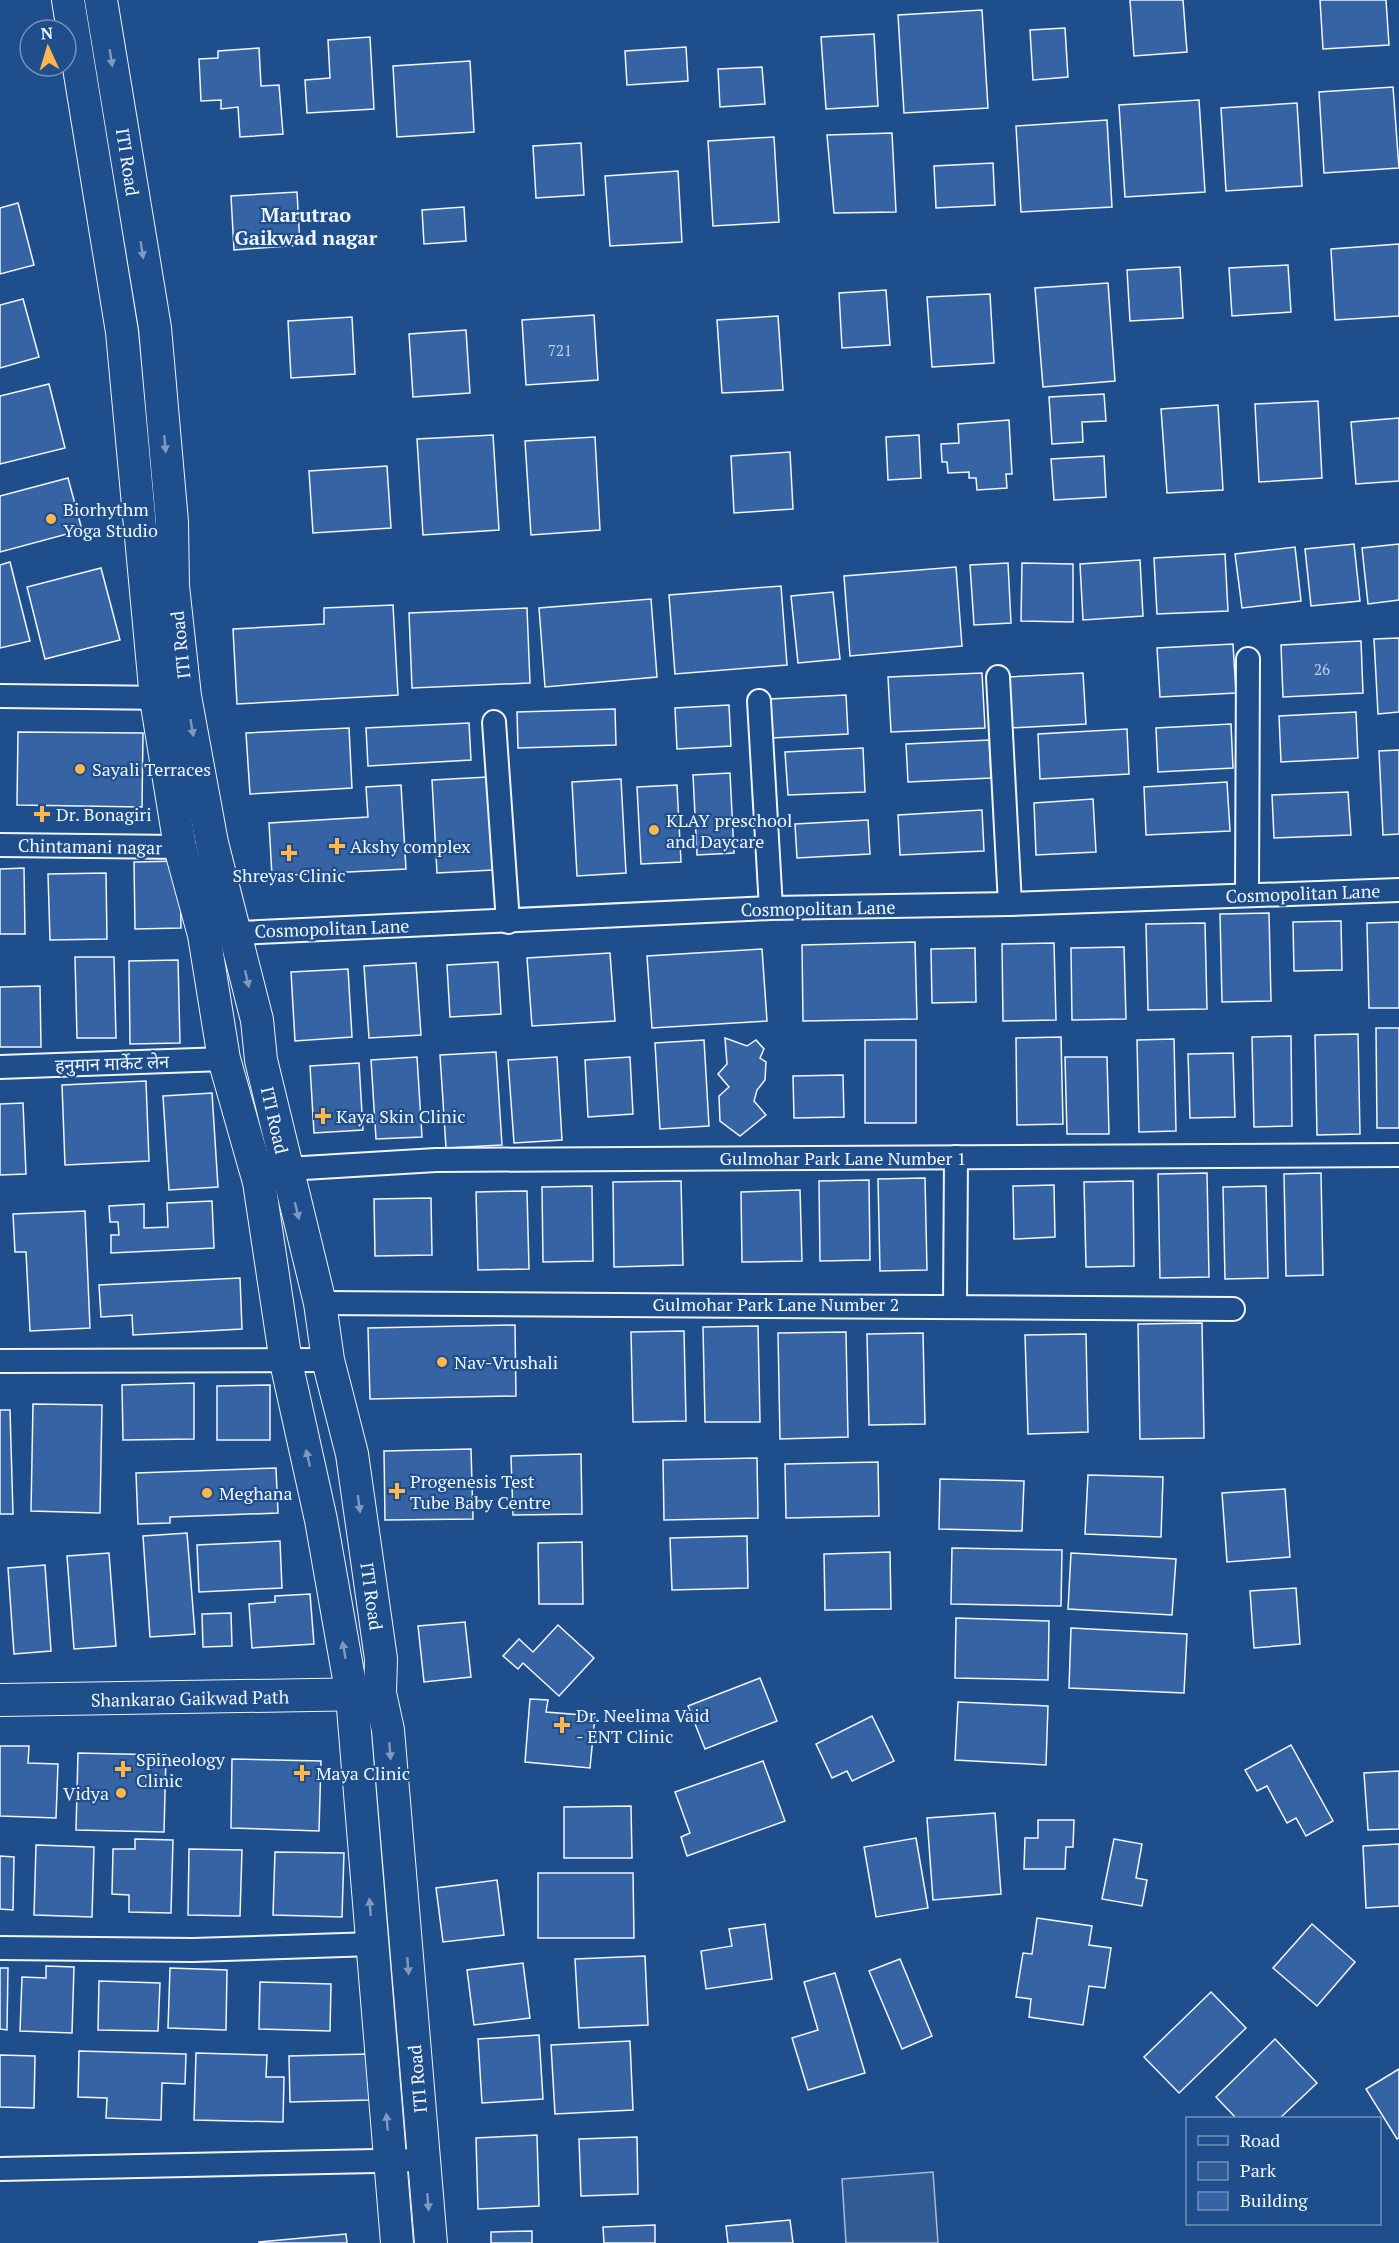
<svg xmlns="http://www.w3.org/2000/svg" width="1399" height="2243" font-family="'PT Serif','Noto Sans Devanagari',serif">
<rect width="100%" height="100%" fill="#1f4e8c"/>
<polygon fill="#305b95" stroke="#a8bbd7" stroke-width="1.5" points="933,2172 938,2243 846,2243 842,2179"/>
<g fill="#3563a3" stroke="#f2f6ff" stroke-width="1.5">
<polygon points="1130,0 1183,0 1187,52 1134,56"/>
<polygon points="1320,0 1386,0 1389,45 1323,49"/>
<polygon points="982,10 988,108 904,113 898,15"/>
<polygon points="1065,28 1068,77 1033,80 1030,30"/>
<polygon points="874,34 878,106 826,109 821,37"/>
<polygon points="370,37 374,109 307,113 305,80 330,78 328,40"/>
<polygon points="686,47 688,81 627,85 625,51"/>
<polygon points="259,48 261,86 279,85 283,134 240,137 238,107 221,109 221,100 201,101 199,59 218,58 218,51"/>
<polygon points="470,61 474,132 397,137 393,66"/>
<polygon points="762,67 765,104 720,107 718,69"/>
<polygon points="1393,87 1399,168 1324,173 1319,92"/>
<polygon points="1199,100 1205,192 1125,197 1119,105"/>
<polygon points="1297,103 1302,186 1226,191 1221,108"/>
<polygon points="1107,120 1112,207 1021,212 1016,126"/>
<polygon points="892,133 896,212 834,213 827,135"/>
<polygon points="774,137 779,222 713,226 708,141"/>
<polygon points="581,143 584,195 536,198 533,146"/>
<polygon points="993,163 995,205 936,208 934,166"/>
<polygon points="678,171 682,242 610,246 605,176"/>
<polygon points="297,192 300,245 234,250 231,196"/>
<polygon points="18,203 34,265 0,274 0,208"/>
<polygon points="464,207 466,241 424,244 422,210"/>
<polygon points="1399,244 1399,316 1335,320 1331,249"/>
<polygon points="1288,265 1291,312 1232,316 1229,268"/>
<polygon points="1180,267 1183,318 1130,321 1127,270"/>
<polygon points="1108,283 1115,381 1043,387 1035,288"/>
<polygon points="886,290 890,345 842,348 839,293"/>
<polygon points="990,294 994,363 932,367 927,297"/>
<polygon points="23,299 39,357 0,368 0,305"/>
<polygon points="594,315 598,380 526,385 522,320"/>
<polygon points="778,316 783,390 722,393 717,320"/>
<polygon points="352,317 355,374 291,378 288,321"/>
<polygon points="466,330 470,393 413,397 409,334"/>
<polygon points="49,384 65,448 0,464 0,396"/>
<polygon points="1104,394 1106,421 1082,422 1083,442 1052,444 1049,397"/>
<polygon points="1318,401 1322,478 1259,482 1255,404"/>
<polygon points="1218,405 1223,490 1167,493 1161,409"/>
<polygon points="1399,418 1399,481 1356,484 1351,422"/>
<polygon points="1009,420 1012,474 1006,474 1007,488 977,490 976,478 969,478 969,472 948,473 947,462 942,462 941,444 959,443 958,424"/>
<polygon points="493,435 499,530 423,535 417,439"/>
<polygon points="919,435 921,478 888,480 886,437"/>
<polygon points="595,437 600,530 531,535 525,441"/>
<polygon points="790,452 793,509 734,513 731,456"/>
<polygon points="1104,456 1106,497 1054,500 1051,459"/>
<polygon points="387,466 391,528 313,533 309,471"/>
<polygon points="68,478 82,530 0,552 0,496"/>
<polygon points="1354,544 1360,601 1311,606 1305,549"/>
<polygon points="1399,544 1399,600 1368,604 1362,548"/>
<polygon points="1295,547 1301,601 1242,608 1235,554"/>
<polygon points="1225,554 1228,611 1157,614 1154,558"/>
<polygon points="1140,560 1143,616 1083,620 1080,564"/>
<polygon points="10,562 30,641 0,648 0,565"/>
<polygon points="1008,563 1011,623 974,625 970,565"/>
<polygon points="1022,563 1073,564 1073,622 1021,621"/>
<polygon points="956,567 962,646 850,656 844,576"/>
<polygon points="101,568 120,640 45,659 27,587"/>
<polygon points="781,586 787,665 675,674 669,595"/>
<polygon points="833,592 840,659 798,663 791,596"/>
<polygon points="651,599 657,677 545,687 539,608"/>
<polygon points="393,605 398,695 237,704 233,629 324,624 324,608"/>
<polygon points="527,608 530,683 412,688 409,613"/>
<polygon points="1399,638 1399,712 1378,714 1374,639"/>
<polygon points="1361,641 1363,693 1283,697 1281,645"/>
<polygon points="1233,644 1236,693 1160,697 1157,648"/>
<polygon points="982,673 985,728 891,732 888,677"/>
<polygon points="1083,673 1086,724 1010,728 1007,677"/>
<polygon points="846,695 848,734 772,738 770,699"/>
<polygon points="729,705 731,746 677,749 675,708"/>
<polygon points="615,709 616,745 518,748 517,712"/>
<polygon points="1356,712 1358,758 1281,762 1279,716"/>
<polygon points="469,723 471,760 368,766 366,728"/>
<polygon points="1231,724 1233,768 1158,772 1156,728"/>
<polygon points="349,728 352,788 250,794 246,733"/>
<polygon points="1127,729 1129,774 1040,779 1038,734"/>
<polygon points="18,732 143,733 142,807 17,805"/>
<polygon points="989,740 991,778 908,782 906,744"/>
<polygon points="863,748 865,792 788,795 785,752"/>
<polygon points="1399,750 1399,834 1383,835 1379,751"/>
<polygon points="730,773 734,853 697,855 693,775"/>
<polygon points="488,777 493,870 437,873 432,780"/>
<polygon points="621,779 626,873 577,876 572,782"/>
<polygon points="1227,782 1230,831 1146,835 1144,787"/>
<polygon points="401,785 406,869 272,876 269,823 368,817 366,787"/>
<polygon points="677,785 681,862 641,864 637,787"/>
<polygon points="1348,792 1351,835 1274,838 1272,795"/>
<polygon points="1093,799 1096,852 1036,855 1034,803"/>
<polygon points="982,810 984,851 900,855 898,815"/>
<polygon points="868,820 870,854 797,858 795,824"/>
<polygon points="180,861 181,928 135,929 134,862"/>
<polygon points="24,868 25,934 0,934 0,869"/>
<polygon points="106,873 107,939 50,940 48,874"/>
<polygon points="1269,913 1271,1001 1222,1002 1220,914"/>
<polygon points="1341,921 1342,970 1294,971 1293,922"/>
<polygon points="1399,922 1399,1008 1369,1008 1367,923"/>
<polygon points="1205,923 1207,1009 1148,1010 1146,924"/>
<polygon points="915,942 917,1019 803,1021 802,945"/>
<polygon points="1054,943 1056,1020 1003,1021 1002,944"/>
<polygon points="1124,947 1126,1019 1072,1020 1071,948"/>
<polygon points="975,948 976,1002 932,1003 931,949"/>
<polygon points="762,949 767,1021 652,1028 647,956"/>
<polygon points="610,953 615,1021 532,1026 527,958"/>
<polygon points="75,957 114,957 116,1038 77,1038"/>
<polygon points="178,960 180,1043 130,1044 129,961"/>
<polygon points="498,962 501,1014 450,1017 447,965"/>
<polygon points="416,963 421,1035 369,1038 364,966"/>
<polygon points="348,969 352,1037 295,1041 291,972"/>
<polygon points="40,986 41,1047 0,1047 0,987"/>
<polygon points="1376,1028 1399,1028 1399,1128 1377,1128"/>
<polygon points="1358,1034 1360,1134 1317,1135 1315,1035"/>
<polygon points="1291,1036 1292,1126 1254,1127 1252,1037"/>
<polygon points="1061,1037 1063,1124 1017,1125 1016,1038"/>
<polygon points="725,1038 747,1046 756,1040 764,1049 760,1058 766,1062 765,1080 757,1090 754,1101 766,1115 740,1136 720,1121 719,1096 729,1087 718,1074 727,1064"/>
<polygon points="1174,1039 1176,1131 1139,1132 1137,1040"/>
<polygon points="704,1040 709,1126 660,1129 655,1043"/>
<rect x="865" y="1040" width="51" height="83"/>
<polygon points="496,1052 502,1145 446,1148 440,1055"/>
<polygon points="1233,1053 1235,1117 1190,1118 1188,1054"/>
<polygon points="417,1057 422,1137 376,1139 371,1060"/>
<polygon points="557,1057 562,1140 514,1143 508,1060"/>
<polygon points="630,1057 633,1114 588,1117 585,1060"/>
<polygon points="1065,1057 1107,1057 1109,1134 1067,1134"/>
<polygon points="359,1063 363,1130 314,1133 310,1066"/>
<polygon points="843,1075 844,1117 794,1118 793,1076"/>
<polygon points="146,1081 149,1161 65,1165 62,1085"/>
<polygon points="212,1093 218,1187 169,1190 163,1096"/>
<polygon points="23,1103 26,1174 0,1175 0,1104"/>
<polygon points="1207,1173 1209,1277 1160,1278 1158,1174"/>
<polygon points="1321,1173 1323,1275 1286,1276 1284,1174"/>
<polygon points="925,1178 927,1270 880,1271 878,1179"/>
<polygon points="869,1180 870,1260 820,1261 819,1181"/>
<polygon points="681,1181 683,1265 614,1267 613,1182"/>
<polygon points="1133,1181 1134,1266 1086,1267 1084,1182"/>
<polygon points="1054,1185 1055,1237 1014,1239 1013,1186"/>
<polygon points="592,1186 593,1261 543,1262 542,1187"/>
<polygon points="1266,1186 1268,1278 1225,1279 1223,1187"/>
<polygon points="800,1190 802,1261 742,1262 741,1192"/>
<polygon points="527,1191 529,1269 478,1270 476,1192"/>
<polygon points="431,1198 432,1255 375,1256 374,1199"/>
<polygon points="212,1201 214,1248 111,1253 111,1235 119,1235 118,1222 110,1222 109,1206 144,1204 144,1228 168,1227 167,1203"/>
<polygon points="85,1211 90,1328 30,1331 26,1252 15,1252 13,1214"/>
<polygon points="240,1278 242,1329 133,1335 132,1315 101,1317 99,1285"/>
<polygon points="1202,1323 1204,1438 1140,1439 1138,1324"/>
<polygon points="515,1325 516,1396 370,1399 368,1328"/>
<polygon points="758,1326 760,1422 705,1422 703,1327"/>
<polygon points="684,1331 686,1421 633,1422 631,1332"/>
<polygon points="846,1332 848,1437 780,1439 778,1333"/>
<polygon points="923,1333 925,1424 869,1425 867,1334"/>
<polygon points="1086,1334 1088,1432 1028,1434 1025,1335"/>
<polygon points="194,1383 194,1439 123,1440 122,1385"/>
<polygon points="270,1385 270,1440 217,1440 217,1386"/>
<polygon points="33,1404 102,1405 100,1513 31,1511"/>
<polygon points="0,1410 10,1410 13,1514 0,1514"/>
<polygon points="471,1449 473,1519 385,1520 384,1451"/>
<polygon points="581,1454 582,1514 513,1515 511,1456"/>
<polygon points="757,1458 758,1518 664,1520 663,1460"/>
<polygon points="878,1462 879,1516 786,1518 785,1464"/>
<polygon points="276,1468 278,1513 170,1517 170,1523 138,1524 136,1473"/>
<polygon points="1088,1475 1163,1477 1161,1537 1085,1534"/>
<polygon points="940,1479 1024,1481 1022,1531 939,1529"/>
<polygon points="1285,1489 1290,1557 1227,1562 1222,1493"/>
<polygon points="187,1533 195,1634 150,1637 143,1536"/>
<polygon points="747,1536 748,1588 672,1590 670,1538"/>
<polygon points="280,1541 282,1588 199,1592 197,1545"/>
<polygon points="582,1542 583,1604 539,1604 538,1543"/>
<polygon points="952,1548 1062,1550 1061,1606 951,1604"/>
<polygon points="890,1552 891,1609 825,1610 824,1554"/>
<polygon points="109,1553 116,1646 74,1649 67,1556"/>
<polygon points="1071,1553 1176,1559 1172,1615 1068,1609"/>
<polygon points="45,1565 51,1651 14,1654 8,1568"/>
<polygon points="1296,1588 1300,1644 1254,1648 1250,1591"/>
<polygon points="310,1594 314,1644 252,1648 249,1604 275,1602 275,1596"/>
<polygon points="231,1613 232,1646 203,1647 202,1614"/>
<polygon points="956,1618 1049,1621 1048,1680 955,1678"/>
<polygon points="465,1622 471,1677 424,1682 418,1626"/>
<polygon points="558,1625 594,1658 559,1696 523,1663 518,1669 503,1656 519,1639 533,1652"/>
<polygon points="1071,1628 1187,1634 1184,1693 1069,1688"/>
<polygon points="760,1678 777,1721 705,1749 688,1706"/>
<polygon points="530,1699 548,1700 546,1712 595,1716 590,1768 525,1762"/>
<polygon points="958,1702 1048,1706 1046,1765 955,1760"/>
<polygon points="872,1716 894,1761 852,1781 847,1771 832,1778 816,1744"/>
<polygon points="1291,1745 1333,1821 1306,1836 1296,1818 1287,1823 1267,1786 1257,1791 1245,1770"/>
<polygon points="0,1746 29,1746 28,1763 58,1764 56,1818 0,1816"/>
<polygon points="78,1753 166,1755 164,1832 76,1830"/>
<polygon points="232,1759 321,1761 319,1831 231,1828"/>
<polygon points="763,1761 785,1821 687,1856 681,1837 690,1833 675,1792"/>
<polygon points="1399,1771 1399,1829 1368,1830 1364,1773"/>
<polygon points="631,1806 632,1858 564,1858 564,1807"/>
<polygon points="995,1813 1001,1894 933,1900 927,1818"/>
<polygon points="1038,1820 1074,1820 1073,1847 1066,1847 1065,1869 1024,1869 1025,1838 1038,1838"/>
<polygon points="916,1838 928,1908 876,1917 864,1847"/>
<polygon points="135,1839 173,1840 171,1913 129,1912 129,1895 112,1894 113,1849 135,1849"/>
<polygon points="1114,1839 1142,1844 1136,1878 1147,1880 1142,1906 1102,1899"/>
<polygon points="1399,1844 1399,1906 1366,1908 1363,1846"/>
<polygon points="36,1845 94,1847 92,1917 34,1915"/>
<polygon points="189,1849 242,1850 240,1916 188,1915"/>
<polygon points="275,1852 344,1853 342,1917 273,1915"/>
<polygon points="0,1856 14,1857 13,1910 0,1909"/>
<polygon points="538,1873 633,1873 634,1938 538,1938"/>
<polygon points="497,1880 504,1935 443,1942 436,1888"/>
<polygon points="1037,1918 1092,1926 1089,1945 1111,1948 1105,1988 1089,1986 1083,2025 1029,2017 1031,1999 1016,1997 1023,1953 1032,1954"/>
<polygon points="765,1924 772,1979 706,1989 701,1951 732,1946 729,1929"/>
<polygon points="1312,1924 1355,1962 1317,2006 1273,1968"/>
<polygon points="645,1956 648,2025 579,2028 575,1959"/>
<polygon points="900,1959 932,2036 902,2049 869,1971"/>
<polygon points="523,1963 530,2018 474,2025 467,1970"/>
<polygon points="46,1966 74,1967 72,2033 20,2031 22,1977 46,1978"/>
<polygon points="0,1968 8,1968 7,2030 0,2029"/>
<polygon points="170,1968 227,1970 226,2030 168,2028"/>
<polygon points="835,1973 865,2073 808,2090 792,2038 818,2030 804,1982"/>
<polygon points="99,1981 160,1983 158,2031 98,2030"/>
<polygon points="260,1982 331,1984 330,2031 259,2029"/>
<polygon points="1211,1992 1246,2028 1179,2093 1144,2057"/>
<polygon points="539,2035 543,2099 482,2103 478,2039"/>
<polygon points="1275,2039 1317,2083 1280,2118 1236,2118 1216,2097"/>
<polygon points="630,2041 633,2110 555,2114 551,2045"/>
<polygon points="79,2051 186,2054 185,2084 162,2083 161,2120 106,2118 107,2098 78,2097"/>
<polygon points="196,2053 267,2055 266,2077 284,2077 283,2122 194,2120"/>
<polygon points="368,2054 370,2100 290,2102 289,2056"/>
<polygon points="0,2055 35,2056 34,2108 0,2107"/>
<polygon points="1399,2069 1399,2138 1397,2139 1366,2089"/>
<polygon points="537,2135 539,2206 478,2209 476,2138"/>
<polygon points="637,2137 638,2194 581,2196 579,2139"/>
<polygon points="790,2220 793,2243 728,2243 726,2226"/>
<polygon points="655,2225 655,2243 604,2243 603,2227"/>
<polygon points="532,2231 532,2243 491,2243 491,2232"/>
<polygon points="346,2234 347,2243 259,2243 259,2242"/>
</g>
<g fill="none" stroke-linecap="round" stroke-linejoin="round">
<defs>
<g id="street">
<polyline points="998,677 1010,904"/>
<polyline points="0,696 169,698"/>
<polyline points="759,701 771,908"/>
<polyline points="494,722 508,922"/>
<polyline points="0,845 180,847"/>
<polyline points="1247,895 1248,659"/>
<polyline points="219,934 771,908 1010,904 1399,890"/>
<polyline points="0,1067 224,1059"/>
<polyline points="287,1169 436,1160 1399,1155"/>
<polyline points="320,1303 1233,1309"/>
<polyline points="955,1305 956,1157"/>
<polyline points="0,1361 328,1360"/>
<polyline points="0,1948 193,1950 373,1944"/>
<polyline points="0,2169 424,2160"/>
</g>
<g id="secondary">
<polyline points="68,0 122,332 156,699 180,847 204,935 224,1059 259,1182 286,1362 321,1520 352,1696 397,2243"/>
<polyline points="101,0 155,328 172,522 173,586 185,696 212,843 257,1020 261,1060 320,1303 328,1360 352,1454 381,1659 380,1693 388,1730 431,2243"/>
<polyline points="0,1700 371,1694"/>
</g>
</defs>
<use href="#street" stroke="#f2f6ff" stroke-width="26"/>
<use href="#secondary" stroke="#f2f6ff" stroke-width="34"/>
<use href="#street" stroke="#1f4e8c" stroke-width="22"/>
<use href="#secondary" stroke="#1f4e8c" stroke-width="32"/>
</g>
<defs><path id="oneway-solid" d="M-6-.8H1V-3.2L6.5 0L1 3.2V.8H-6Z" transform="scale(1.5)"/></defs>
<g fill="#7e9ac0">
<use href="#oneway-solid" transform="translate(111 58) rotate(81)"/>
<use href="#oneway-solid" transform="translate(142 250) rotate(81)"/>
<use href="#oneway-solid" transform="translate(165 444) rotate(85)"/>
<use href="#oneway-solid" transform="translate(192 728) rotate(80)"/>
<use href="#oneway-solid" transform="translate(247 979) rotate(77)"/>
<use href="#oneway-solid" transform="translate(297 1211) rotate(76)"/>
<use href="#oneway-solid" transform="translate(308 1458) rotate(-103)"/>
<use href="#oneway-solid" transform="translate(359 1504) rotate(82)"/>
<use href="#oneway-solid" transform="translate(344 1650) rotate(-100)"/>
<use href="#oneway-solid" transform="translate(390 1751) rotate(85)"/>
<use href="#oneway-solid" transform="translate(370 1907) rotate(-95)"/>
<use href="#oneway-solid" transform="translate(408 1966) rotate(85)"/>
<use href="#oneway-solid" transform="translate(387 2122) rotate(-95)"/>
<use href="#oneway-solid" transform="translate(428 2202) rotate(85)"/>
</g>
<g fill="#ffb74d" stroke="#1f4e8c" stroke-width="2">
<circle cx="51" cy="519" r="6"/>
<circle cx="80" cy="769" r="6"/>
<path d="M39 805h6v6h6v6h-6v6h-6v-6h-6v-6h6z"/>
<circle cx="654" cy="830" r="6"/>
<path d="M334 837h6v6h6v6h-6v6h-6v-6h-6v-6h6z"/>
<path d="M286 844h6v6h6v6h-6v6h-6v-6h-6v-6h6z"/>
<path d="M320 1107h6v6h6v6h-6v6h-6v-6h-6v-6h6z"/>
<circle cx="442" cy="1362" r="6"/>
<path d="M394 1482h6v6h6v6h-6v6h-6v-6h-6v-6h6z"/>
<circle cx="207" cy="1493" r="6"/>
<path d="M559 1716h6v6h6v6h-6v6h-6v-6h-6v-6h6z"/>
<path d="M120 1760h6v6h6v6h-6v6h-6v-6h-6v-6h6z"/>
<path d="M299 1764h6v6h6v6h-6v6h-6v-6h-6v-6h6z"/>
<circle cx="121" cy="1793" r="6"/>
</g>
<g text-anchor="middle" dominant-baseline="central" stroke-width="4.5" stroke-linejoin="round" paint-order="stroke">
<g font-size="15" fill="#c3d1e8">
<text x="560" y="350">721</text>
<text x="1322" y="669">26</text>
</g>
<g font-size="18" fill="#f2f6ff" stroke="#1f4e8c">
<text transform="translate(128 162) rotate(81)">ITI Road</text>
<text transform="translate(180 645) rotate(-96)">ITI Road</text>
<text transform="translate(90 846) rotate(1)">Chintamani nagar</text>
<text transform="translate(1303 893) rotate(-2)">Cosmopolitan Lane</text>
<text transform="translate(818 908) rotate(-1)">Cosmopolitan Lane</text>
<text transform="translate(332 928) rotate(-2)">Cosmopolitan Lane</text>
<text transform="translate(112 1063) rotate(-2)">हनुमान मार्केट लेन</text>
<text transform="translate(275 1120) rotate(77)">ITI Road</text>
<text x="843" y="1158">Gulmohar Park Lane Number 1</text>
<text x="776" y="1304">Gulmohar Park Lane Number 2</text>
<text transform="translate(372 1596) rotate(82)">ITI Road</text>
<text transform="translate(190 1698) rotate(-1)">Shankarao Gaikwad Path</text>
<text transform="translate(417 2079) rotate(-95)">ITI Road</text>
</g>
<g font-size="18" fill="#f2f6ff" stroke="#1f4e8c" text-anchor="start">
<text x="63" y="509">Biorhythm<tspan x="63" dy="21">Yoga Studio</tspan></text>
<text x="92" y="769">Sayali Terraces</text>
<text x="56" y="814">Dr. Bonagiri</text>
<text x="666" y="820">KLAY preschool<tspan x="666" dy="21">and Daycare</tspan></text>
<text x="350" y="846">Akshy complex</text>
<text x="289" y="875" text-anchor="middle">Shreyas Clinic</text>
<text x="336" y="1116">Kaya Skin Clinic</text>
<text x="454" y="1362">Nav-Vrushali</text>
<text x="410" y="1481">Progenesis Test<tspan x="410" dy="21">Tube Baby Centre</tspan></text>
<text x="219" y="1493">Meghana</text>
<text x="576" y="1715">Dr. Neelima Vaid<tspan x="576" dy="21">- ENT Clinic</tspan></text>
<text x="136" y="1759">Spineology<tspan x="136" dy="21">Clinic</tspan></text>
<text x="316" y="1773">Maya Clinic</text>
<text x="109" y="1793" text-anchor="end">Vidya</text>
</g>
<g font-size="20" font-weight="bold" fill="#f2f6ff" stroke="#1f4e8c">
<text x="306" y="214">Marutrao<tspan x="306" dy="23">Gaikwad nagar</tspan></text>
</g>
</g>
<rect x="1186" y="2117" width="195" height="108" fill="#1f4e8c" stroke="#7391ba" stroke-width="1.5"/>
<rect x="1198" y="2136" width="30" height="9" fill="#1f4e8c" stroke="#7391ba" stroke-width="1.5"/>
<text x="1240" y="2147" font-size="18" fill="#f2f6ff">Road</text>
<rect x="1198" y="2162" width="30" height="18" fill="#305b95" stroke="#7391ba" stroke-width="1.5"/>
<text x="1240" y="2177" font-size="18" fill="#f2f6ff">Park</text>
<rect x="1198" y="2192" width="30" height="18" fill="#3563a3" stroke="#7391ba" stroke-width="1.5"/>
<text x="1240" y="2207" font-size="18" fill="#f2f6ff">Building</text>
<g transform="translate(48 48) rotate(356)"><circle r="28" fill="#1f4e8c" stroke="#7391ba" stroke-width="1.5"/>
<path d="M0-4.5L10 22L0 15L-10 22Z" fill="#ffb74d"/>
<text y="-9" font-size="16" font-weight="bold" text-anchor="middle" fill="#f2f6ff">N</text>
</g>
</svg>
